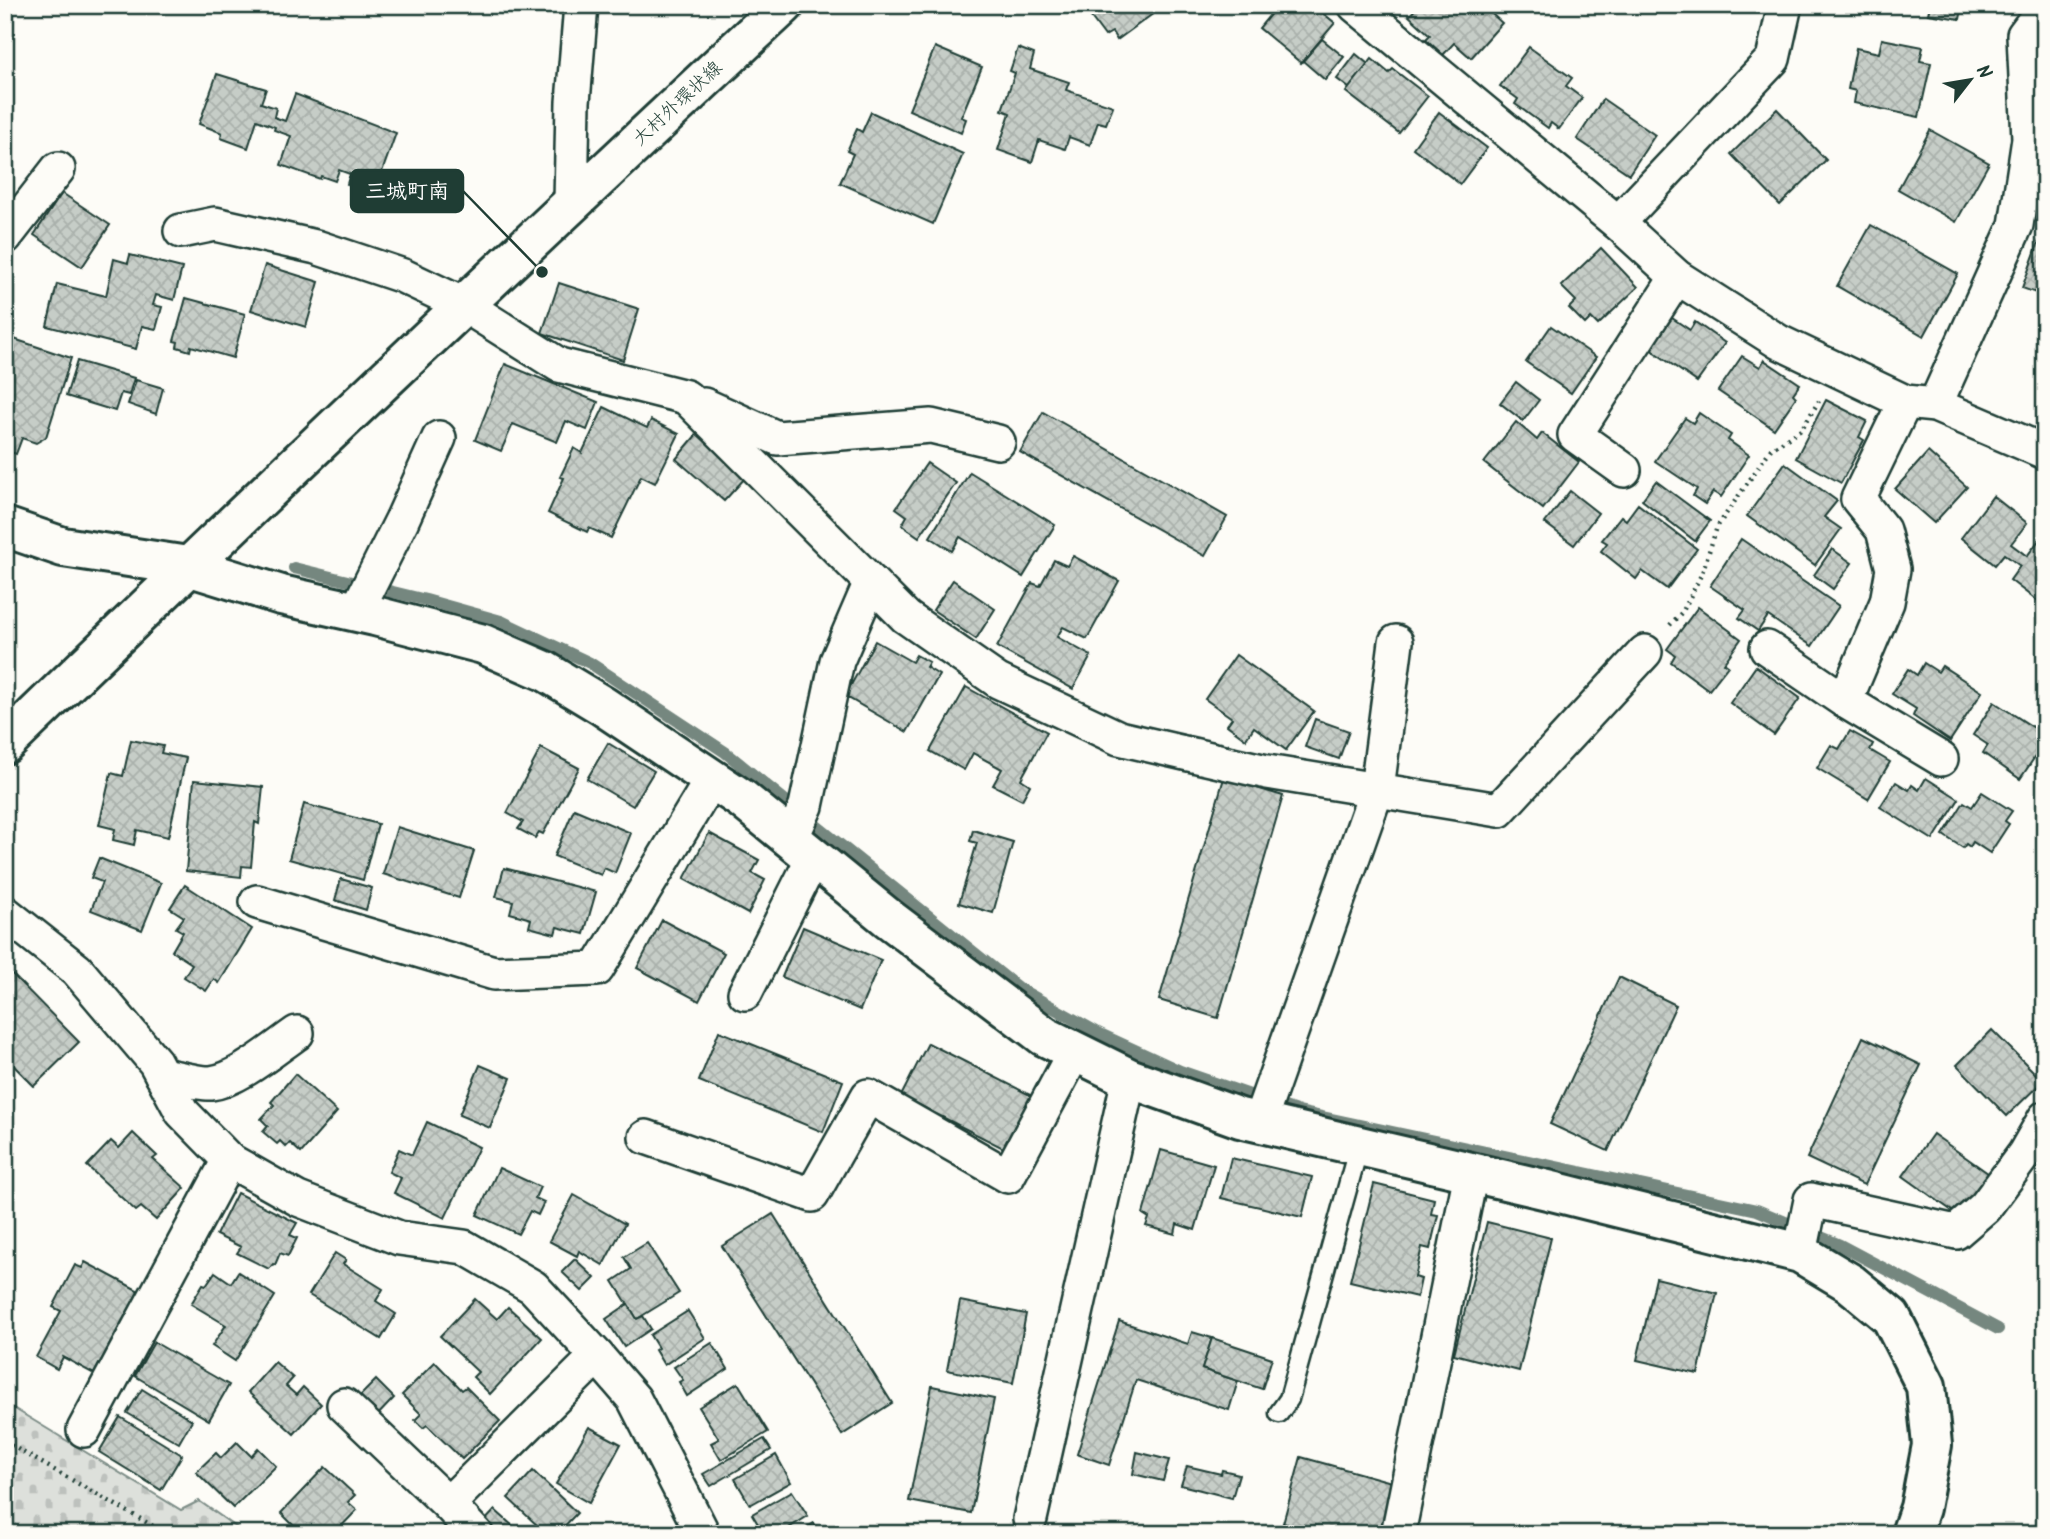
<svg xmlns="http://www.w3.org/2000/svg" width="2050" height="1539" font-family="Kalam,'Klee One',sans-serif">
<defs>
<pattern id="cemetery-stones" width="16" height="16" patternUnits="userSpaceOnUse" patternTransform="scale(1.75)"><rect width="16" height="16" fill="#dde0db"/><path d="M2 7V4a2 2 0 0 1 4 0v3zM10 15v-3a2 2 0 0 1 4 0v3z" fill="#bdc1bd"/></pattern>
<pattern id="building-cross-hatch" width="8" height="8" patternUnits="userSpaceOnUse" patternTransform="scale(1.75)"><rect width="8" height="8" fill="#c6cdc7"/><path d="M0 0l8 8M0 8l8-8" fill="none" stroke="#aab1ac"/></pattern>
</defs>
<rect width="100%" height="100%" fill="#fdfcf7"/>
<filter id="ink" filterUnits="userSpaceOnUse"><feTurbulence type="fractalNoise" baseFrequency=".0143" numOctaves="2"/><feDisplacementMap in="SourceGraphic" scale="14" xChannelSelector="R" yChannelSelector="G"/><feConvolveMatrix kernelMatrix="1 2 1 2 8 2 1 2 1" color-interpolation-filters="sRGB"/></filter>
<g filter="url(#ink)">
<polygon fill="url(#cemetery-stones)" stroke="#7e8e88" stroke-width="2" points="5,1403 181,1510 199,1501 246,1534 5,1534"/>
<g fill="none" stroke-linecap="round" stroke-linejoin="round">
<polyline stroke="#75877f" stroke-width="12" points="294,568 426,600 501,621 590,663 725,752 1018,988 1100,1034 1180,1071 1299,1112 1757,1210 1840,1245 1998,1329"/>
</g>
<g fill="url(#building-cross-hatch)" stroke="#1f3d34" stroke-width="2">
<polygon points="1082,5 1165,5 1117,40 1112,32 1105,36"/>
<polygon points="1278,5 1313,5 1335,23 1301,63 1259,28"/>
<polygon points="1381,5 1399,5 1390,14"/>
<polygon points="1419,5 1482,5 1502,23 1471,58 1454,43 1443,55 1426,39 1430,35 1409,16"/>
<polygon points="1705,5 1733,5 1727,14 1714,5 1712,10"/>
<polygon points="1930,5 1963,5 1960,19 1928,14"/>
<polygon points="1322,39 1344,57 1325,80 1303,61"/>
<polygon points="1882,39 1923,47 1920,61 1931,63 1919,117 1854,103 1856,91 1848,89 1856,48 1879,53"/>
<polygon points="935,47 982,67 961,117 966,119 961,133 909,110"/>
<polygon points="1529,47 1572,78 1566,86 1582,98 1559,129 1551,123 1548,128 1515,104 1518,99 1500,86"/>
<polygon points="1018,48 1034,54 1030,69 1069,82 1066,90 1113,106 1106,124 1098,122 1090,145 1069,137 1065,149 1039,140 1032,162 998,150 1010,113 1002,110 1015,73 1010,71"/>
<polygon points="1356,54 1368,64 1349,88 1337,79"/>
<polygon points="1372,59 1389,73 1393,69 1428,96 1399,133 1346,92"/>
<polygon points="217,74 266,89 261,103 276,108 274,117 285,121 295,94 396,133 374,194 347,184 350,174 339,170 335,181 321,176 320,179 281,165 291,136 274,130 275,127 257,120 248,148 221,138 222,133 199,124"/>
<polygon points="1603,99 1655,135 1629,174 1577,139"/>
<polygon points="1777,109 1826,160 1780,205 1731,154"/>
<polygon points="871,112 963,154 933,224 840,183 853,154 847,151 857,129 862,132"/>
<polygon points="1439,112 1487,148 1460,184 1413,148"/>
<polygon points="1930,130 1989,163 1956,222 1898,189"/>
<polygon points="62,193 110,225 82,267 34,235"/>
<polygon points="1871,225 1958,274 1924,336 1837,286"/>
<polygon points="2045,225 2045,296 2022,288"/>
<polygon points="1601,248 1638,287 1598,325 1591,318 1585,324 1569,308 1576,301 1561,286"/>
<polygon points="130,255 182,268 174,300 156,295 153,305 162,307 156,329 142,326 136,349 47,326 57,284 106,296 114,259 128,263"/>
<polygon points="265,265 319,282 306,327 251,310"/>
<polygon points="559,283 639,309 623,360 542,333"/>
<polygon points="186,298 245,314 233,358 191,346 190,351 177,347 178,342 174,341"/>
<polygon points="1672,318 1690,330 1695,322 1725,343 1697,382 1650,349"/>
<polygon points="1551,326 1596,357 1571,393 1526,362"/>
<polygon points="11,338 71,358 46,437 36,443 22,438 16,454 5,450 5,354"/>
<polygon points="1742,356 1760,367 1764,360 1800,384 1793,394 1796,397 1774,429 1718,391"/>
<polygon points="77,361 134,378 129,395 121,393 115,411 66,396"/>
<polygon points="505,364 598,402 587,430 566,421 557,442 513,424 501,451 475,440"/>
<polygon points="136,380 163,388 156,414 128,404"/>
<polygon points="1516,382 1539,400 1523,421 1500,403"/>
<polygon points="1826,400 1867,421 1859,437 1864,440 1841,483 1796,458"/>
<polygon points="604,407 647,428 651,420 679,434 655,483 641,476 611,538 589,528 587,532 548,513 564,478 560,477 574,448 582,453"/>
<polygon points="1043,412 1227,517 1205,556 1020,452"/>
<polygon points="1699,413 1731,435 1728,440 1749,455 1721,497 1713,492 1705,504 1693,496 1697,489 1655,461 1685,418 1693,423"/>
<polygon points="1516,422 1537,440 1542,433 1579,462 1543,509 1484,463"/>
<polygon points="697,434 746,477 724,501 676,459"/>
<polygon points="1928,452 1967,487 1934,523 1895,489"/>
<polygon points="927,463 956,483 919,537 902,525 907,516 896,508"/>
<polygon points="1785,463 1837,501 1824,517 1841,529 1815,565 1747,516"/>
<polygon points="970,472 1055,525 1023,577 960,537 952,551 930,537"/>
<polygon points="1656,481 1710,521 1695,541 1642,500"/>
<polygon points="1570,491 1598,513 1574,545 1545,523"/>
<polygon points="1993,496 2027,523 2011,544 2027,556 2042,536 2045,539 2045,607 2010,580 2020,566 2004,554 1995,565 1961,538"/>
<polygon points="1638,504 1697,549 1667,589 1642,571 1636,579 1601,551 1607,543 1602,540 1621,516 1626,520"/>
<polygon points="1741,539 1839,606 1812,646 1768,616 1758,631 1739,618 1745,610 1710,586"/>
<polygon points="1832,549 1852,563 1833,589 1814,575"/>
<polygon points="1073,556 1119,581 1087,639 1063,627 1057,637 1091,656 1073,689 997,647 1032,583 1040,586 1054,560 1067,566"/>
<polygon points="953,580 995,609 976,639 933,610"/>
<polygon points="1698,607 1741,639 1724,663 1728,666 1709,690 1671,662 1675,655 1667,649"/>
<polygon points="875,641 912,662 916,655 929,662 926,667 939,675 907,732 845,696"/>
<polygon points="1236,655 1314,711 1286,750 1254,727 1246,739 1227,725 1232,718 1205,699"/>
<polygon points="1924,663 1938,672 1942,666 1982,692 1950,741 1913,716 1916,709 1892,694 1908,669 1917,675"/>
<polygon points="1756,666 1800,698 1774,735 1730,703"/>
<polygon points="966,687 1047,732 1021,779 1030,785 1022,800 993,785 1002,769 973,753 964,770 930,751"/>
<polygon points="1994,702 2045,735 2045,742 2020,779 1983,753 1988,745 1973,735"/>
<polygon points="1315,719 1349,731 1339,759 1305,747"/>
<polygon points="1850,731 1873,744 1870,750 1890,762 1868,799 1817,768 1831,745 1839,749"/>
<polygon points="131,740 163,746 161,753 186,758 168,837 137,830 134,845 113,840 115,829 99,825 111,773 123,776"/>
<polygon points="608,743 654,771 633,806 587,779"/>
<polygon points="541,748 579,768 543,834 539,832 535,838 518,829 523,822 507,813"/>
<polygon points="1224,778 1283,796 1218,1018 1159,1000"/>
<polygon points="1926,778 1959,799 1933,840 1880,807 1896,782 1909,790 1912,785 1919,790"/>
<polygon points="194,780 263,787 259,824 255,822 251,867 242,866 241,877 186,871"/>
<polygon points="1982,792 2012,811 2005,821 2009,824 1990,853 1973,842 1970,847 1966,844 1963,848 1943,835 1964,802 1972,807"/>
<polygon points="304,804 378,824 363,880 289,859"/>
<polygon points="574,809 631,833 615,873 604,868 601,875 554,856"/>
<polygon points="397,827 474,851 459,898 383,874"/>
<polygon points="973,830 1013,842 993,913 959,903 977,843 970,841"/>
<polygon points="709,833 759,860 752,873 765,880 748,914 684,879"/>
<polygon points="99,858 161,883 142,930 91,910 102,882 91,878"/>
<polygon points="504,868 596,892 584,934 557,927 555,934 529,927 531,919 510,913 513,901 496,897"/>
<polygon points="341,879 372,888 366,910 335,900"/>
<polygon points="185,885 252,929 219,983 214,979 206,991 184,977 192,964 172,951 183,932 176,928 184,917 170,908"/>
<polygon points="662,920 724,953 699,1001 637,968"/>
<polygon points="803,927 881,960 860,1010 782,977"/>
<polygon points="5,967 79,1042 34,1086 5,1057"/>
<polygon points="1619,977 1676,1005 1608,1151 1550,1124"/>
<polygon points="1992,1030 2043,1081 2007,1116 1957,1065"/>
<polygon points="719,1031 843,1081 823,1132 699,1081"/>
<polygon points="1863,1037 1921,1065 1864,1185 1807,1158"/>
<polygon points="928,1043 1034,1097 1007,1150 901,1096"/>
<polygon points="480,1065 511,1078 490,1128 459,1115"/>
<polygon points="295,1074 337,1112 301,1153 290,1143 286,1147 280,1141 277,1144 263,1132 268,1126 261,1119 274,1105 271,1102"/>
<polygon points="427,1122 479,1147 445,1218 394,1193 401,1178 389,1172 399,1149 412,1155"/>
<polygon points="133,1133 157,1156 153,1159 185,1188 156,1220 141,1207 136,1211 87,1166 111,1141 119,1148"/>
<polygon points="1933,1134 1992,1176 1962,1218 1903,1176"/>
<polygon points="1161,1150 1214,1165 1195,1230 1177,1224 1175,1234 1146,1226 1149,1218 1143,1214"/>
<polygon points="1231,1158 1312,1177 1302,1217 1221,1198"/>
<polygon points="499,1168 540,1187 535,1198 544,1202 538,1215 530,1211 518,1234 477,1215"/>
<polygon points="1374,1184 1434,1199 1431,1214 1438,1215 1430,1249 1422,1247 1415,1277 1421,1279 1417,1297 1350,1281"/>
<polygon points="237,1193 297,1223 290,1235 297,1238 288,1256 280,1253 275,1265 273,1264 269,1269 237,1253 241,1247 216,1235"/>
<polygon points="574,1195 625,1224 603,1265 579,1251 577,1256 549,1241"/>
<polygon points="773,1214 892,1403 842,1435 722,1246"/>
<polygon points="5,1216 10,1217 5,1244"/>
<polygon points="1487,1222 1551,1238 1519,1371 1454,1354"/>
<polygon points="647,1243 679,1293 637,1319 613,1281 631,1269 624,1257"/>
<polygon points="335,1253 346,1260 343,1264 383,1289 376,1301 396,1314 381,1339 309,1295"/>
<polygon points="575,1259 595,1278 582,1291 562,1272"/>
<polygon points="85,1262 139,1291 94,1374 63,1357 57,1369 36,1357 61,1311 53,1307 75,1265 82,1268"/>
<polygon points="215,1272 231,1283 238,1272 275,1296 235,1361 212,1346 226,1325 191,1304 203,1284 206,1285"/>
<polygon points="1656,1278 1717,1293 1698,1374 1637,1360"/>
<polygon points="475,1299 497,1319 508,1307 542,1338 490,1394 473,1377 478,1372 440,1336"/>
<polygon points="960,1301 1026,1314 1013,1383 947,1370"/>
<polygon points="628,1304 637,1319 643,1316 651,1329 624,1347 606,1319"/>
<polygon points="688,1311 705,1338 664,1365 655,1350 658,1348 650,1335"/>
<polygon points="1119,1321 1188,1344 1192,1332 1212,1338 1202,1369 1238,1381 1229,1410 1136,1380 1109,1465 1077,1454"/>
<polygon points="1212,1338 1272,1358 1262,1389 1202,1369"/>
<polygon points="154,1342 229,1385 209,1420 135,1376"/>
<polygon points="712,1343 728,1369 687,1396 679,1382 683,1380 674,1367"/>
<polygon points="275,1362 293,1378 286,1386 296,1395 303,1387 321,1404 294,1434 248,1392"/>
<polygon points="435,1362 462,1390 466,1387 500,1421 462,1459 427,1425 423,1428 415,1420 421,1414 402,1395"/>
<polygon points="376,1380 394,1398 374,1419 355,1401"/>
<polygon points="738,1383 768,1432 721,1460 711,1443 719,1439 699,1407"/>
<polygon points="932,1386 994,1399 971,1513 909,1501"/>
<polygon points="142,1389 192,1420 179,1443 127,1413"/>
<polygon points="120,1417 182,1455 161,1490 99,1452"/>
<polygon points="589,1427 621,1444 589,1503 556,1484"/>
<polygon points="764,1439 771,1450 711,1486 703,1474"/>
<polygon points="237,1442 251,1456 258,1448 276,1466 233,1508 196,1472 216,1453 221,1458"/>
<polygon points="1137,1452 1169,1460 1163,1481 1133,1474"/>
<polygon points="776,1455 791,1482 750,1505 735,1479"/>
<polygon points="1301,1457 1395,1483 1381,1534 1322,1534 1283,1523"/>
<polygon points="1187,1466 1221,1474 1222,1470 1239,1474 1232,1498 1181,1485"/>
<polygon points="325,1467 355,1495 348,1502 357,1510 334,1534 302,1534 281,1513"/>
<polygon points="533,1471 577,1513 557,1534 538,1534 535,1531 539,1527 508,1498"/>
<polygon points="792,1491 808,1516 779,1534 764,1534 752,1514"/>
<polygon points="495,1510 515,1528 511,1534 493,1534 482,1524"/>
<polygon points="814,1523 820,1534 797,1534"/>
</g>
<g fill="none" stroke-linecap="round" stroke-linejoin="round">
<defs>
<polyline id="service" points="1279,1413 1289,1399 1359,1146"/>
<g id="minor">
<polyline points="1355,5 1618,223 1677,277 1779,342 1905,402 1935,405 2045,452"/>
<polyline points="571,203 573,102 581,5"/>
<polyline points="1618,223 1773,59 1785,5"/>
<polyline points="181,231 215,224 316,247 403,276 464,305 559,365 686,397 906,617 998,681 1119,738 1267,772 1499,810 1645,652"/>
<polyline points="5,237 58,169"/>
<polyline points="1905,402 1858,499 1883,530 1893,569 1887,602 1845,701 1941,759"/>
<polyline points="704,405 777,438 931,426 998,442"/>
<polyline points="1935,405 2016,225 2029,139 2024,35 2045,7"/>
<polyline points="1624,470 1575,435 1677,277"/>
<polyline points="356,612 402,520 439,438"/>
<polyline points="1767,648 1845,701"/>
<polyline points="791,839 806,806 837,661 871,582"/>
<polyline points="257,902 494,973 597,969 712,779"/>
<polyline points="5,913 77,970 155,1062 182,1112 229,1160 298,1199 399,1238 464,1247 533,1287 597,1356 634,1399 703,1534"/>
<polyline points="745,993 813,858"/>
<path d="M 162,1075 C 175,1077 200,1084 211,1083 C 238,1080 275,1048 297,1033"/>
<polyline points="1259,1123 1377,789 1396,642"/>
<polyline points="646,1137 812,1195 868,1096 1008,1176 1075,1051"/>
<polyline points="1800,1253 1811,1200 1956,1232 1985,1207 2025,1153 2045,1118"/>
<polyline points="344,1405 448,1504 597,1356"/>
<polyline points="84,1430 229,1160"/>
<polyline points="448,1504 476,1534"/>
<polyline points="1030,1519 1129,1078"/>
<polyline points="1398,1534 1471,1173"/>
</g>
<polyline id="tertiary" points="5,527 63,547 188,566 281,595 375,616 483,644 545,671 603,706 742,799 888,918 1044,1036 1129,1078 1240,1118 1552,1191 1800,1253 1850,1283 1891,1317 1926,1386 1932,1445 1920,1508 1911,1534"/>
<path id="secondary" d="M 5,744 C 262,495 522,249 784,5"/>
</defs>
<use href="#service" stroke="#1f3d34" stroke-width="23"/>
<use href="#minor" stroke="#1f3d34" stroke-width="38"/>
<use href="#tertiary" stroke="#1f3d34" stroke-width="44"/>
<use href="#secondary" stroke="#1f3d34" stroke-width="44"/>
<g stroke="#1f3d34" stroke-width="4.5" stroke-dasharray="2 5" stroke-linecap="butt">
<polyline points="1670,625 1683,611 1702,573 1717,527 1771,449 1801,430 1819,401"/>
<polyline points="5,1442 167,1534"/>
</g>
<use href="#service" stroke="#fdfcf7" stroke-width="18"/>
<use href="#minor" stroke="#fdfcf7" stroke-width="33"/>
<use href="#tertiary" stroke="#fdfcf7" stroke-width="38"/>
<use href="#secondary" stroke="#fdfcf7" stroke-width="38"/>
</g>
</g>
<g text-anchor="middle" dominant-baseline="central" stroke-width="6" stroke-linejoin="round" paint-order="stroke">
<g font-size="19" fill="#1f3d34" stroke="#fdfcf7">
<text transform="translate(678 104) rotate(-43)">大村外環状線</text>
</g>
</g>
<path fill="none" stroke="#1f3d34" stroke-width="2.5" d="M542 272L463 191"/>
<circle fill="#1f3d34" stroke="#fdfcf7" stroke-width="2.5" cx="542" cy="272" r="7"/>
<rect fill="#1f3d34" stroke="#1f3d34" stroke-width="2.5" x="351" y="170" width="112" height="42" rx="7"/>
<g font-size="21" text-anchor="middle" font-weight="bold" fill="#fff">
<text x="407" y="198">三城町南</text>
</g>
<rect width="2050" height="1539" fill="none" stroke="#fdfcf7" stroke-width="28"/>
<rect x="14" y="14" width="2022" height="1511" fill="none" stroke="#1f3d34" stroke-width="2.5" filter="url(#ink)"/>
<g transform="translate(1970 80) rotate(59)" stroke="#fdfcf7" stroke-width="5" paint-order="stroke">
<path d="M0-5L12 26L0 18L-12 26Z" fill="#1f3d34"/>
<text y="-10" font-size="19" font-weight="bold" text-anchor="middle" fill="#1f3d34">N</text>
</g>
</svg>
